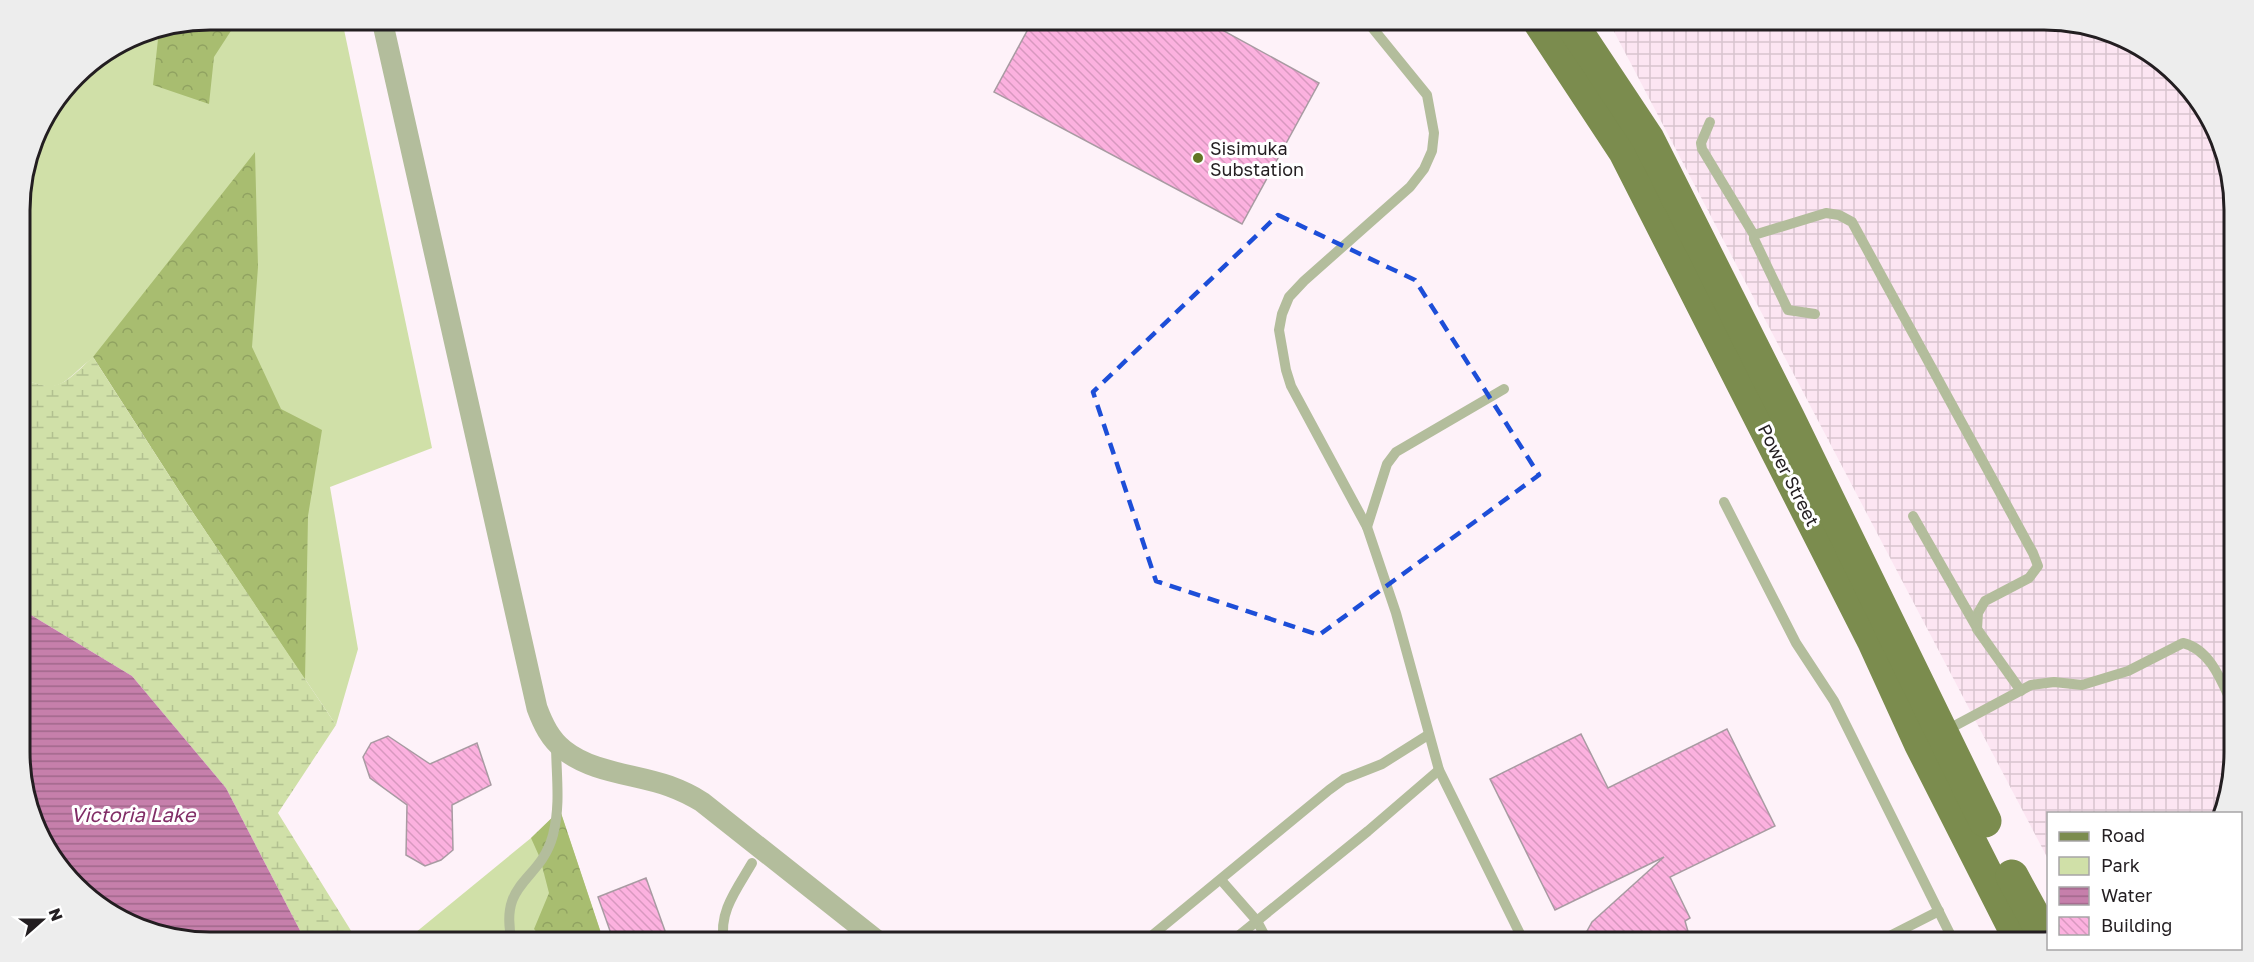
<svg xmlns="http://www.w3.org/2000/svg" width="2254" height="962" font-family="'Golos Text',sans-serif">
<defs>
<pattern id="industrial-grid" width="8" height="8" patternUnits="userSpaceOnUse" patternTransform="scale(1.5)"><rect width="8" height="8" fill="#fce5f2"/><path d="M0 4h8M4 0v8" fill="none" stroke="#d8c4cf"/></pattern>
<pattern id="forest-crowns" width="20" height="18" patternUnits="userSpaceOnUse" patternTransform="scale(1.5)"><rect width="20" height="18" fill="#a8bd70"/><path d="M2 6a3 3 0 1 1 6 0M12 15a3 3 0 1 1 6 0" fill="none" stroke="#90a261"/></pattern>
<pattern id="wetland-marsh" width="20" height="14" patternUnits="userSpaceOnUse" patternTransform="scale(1.5)"><rect width="20" height="14" fill="#d0e0a8"/><path d="M1 5h8M5 5V1M11 12h8M15 12V8" fill="none" stroke="#b2c090"/></pattern>
<pattern id="water-rules" width="6" height="5" patternUnits="userSpaceOnUse" patternTransform="scale(1.5)"><rect width="6" height="5" fill="#c67fab"/><path d="M0 2.5h6" fill="none" stroke="#a0678b"/></pattern>
<pattern id="building-back-hatch" width="6" height="6" patternUnits="userSpaceOnUse" patternTransform="scale(1.5)"><rect width="6" height="6" fill="#fcb1df"/><path d="M-1 5l2 2M0 0l6 6M5-1l2 2" fill="none" stroke="#d898bf"/></pattern>
</defs>
<rect width="100%" height="100%" fill="#fef2f9"/>
<polygon fill="url(#industrial-grid)" points="1608,20 2044,20 2116,34 2195,94 2233,186 2234,752 2222,813 2048,814 2048,859"/>
<g fill="#d0e0a8">
<path d="M 210,20 L 342,20 L 432,448 L 330,487 L 358,649 L 336,725 L 192,511 L 94,357 C 63,380 62,398 20,377 L 20,198 L 39,126 L 84,67 L 138,34 Z"/>
<polygon points="560,810 604,942 404,942 531,838"/>
</g>
<g fill="url(#forest-crowns)">
<polygon points="210,20 238,20 214,57 209,104 153,85 159,30"/>
<polygon points="255,152 258,267 252,347 281,409 322,430 308,516 305,680 192,511 93,357"/>
<polygon points="560,810 604,942 545,942 534,929 549,893 540,858 531,838"/>
</g>
<path fill="url(#wetland-marsh)" d="M 93,357 L 192,511 L 336,725 L 278,813 L 358,942 L 306,942 L 226,788 L 132,676 L 21,609 L 20,377 C 59,396 65,382 93,357 Z"/>
<polygon fill="url(#water-rules)" points="21,609 132,676 226,788 306,942 210,942 138,928 59,868 21,777"/>
<g fill="url(#building-back-hatch)" stroke="#a89ba2" stroke-width="1.5">
<polygon points="1033,20 1204,20 1319,83 1242,224 994,92"/>
<polygon points="1727,729 1775,826 1670,877 1690,918 1685,921 1691,942 1581,942 1592,922 1664,857 1555,910 1490,779 1581,734 1608,788"/>
<polygon points="388,736 430,764 477,743 491,785 452,805 453,850 441,860 425,866 406,855 407,805 370,778 363,757 371,743"/>
<polygon points="646,878 669,942 614,942 598,897"/>
</g>
<g fill="none" stroke-linecap="round" stroke-linejoin="round">
<g stroke="#b3bd9c" stroke-width="10">
<polyline points="1366,20 1427,95 1434,133 1432,151 1424,169 1410,187 1304,281 1289,297 1282,314 1279,330 1286,370 1291,386 1367,527 1396,613 1439,770 1524,942"/>
<polyline points="1710,122 1701,143 1702,149 1754,235"/>
<polyline points="1815,314 1788,310 1754,239 1754,235 1826,213 1839,215 1852,222 2033,553 2038,566 2029,578 1985,601 1978,613 1977,629 2021,691"/>
<polyline points="1724,502 1796,643 1834,701 1954,942"/>
<polyline points="1913,516 1977,628"/>
<polyline points="1367,527 1387,464 1396,452 1504,389"/>
<path d="M 1945,731 L 2031,685 L 2054,682 L 2082,685 L 2128,671 L 2183,643 C 2210,649 2222,682 2233,706"/>
<polyline points="1221,880 1257,921 1268,942"/>
<path d="M 512,942 C 498,880 540,883 553,835 C 561,804 556,774 556,743"/>
<path d="M 724,942 C 718,912 737,889 752,863"/>
<polyline points="1144,942 1329,790 1344,779 1382,764 1428,735"/>
<polyline points="1231,942 1368,831 1439,770"/>
<polyline points="1878,942 1939,911"/>
</g>
<path stroke="#b3bd9c" stroke-width="21" d="M 382,20 L 537,708 C 543,724 550,739 564,750 C 593,773 635,774 669,786 C 680,790 691,795 702,802 L 879,942"/>
<g stroke="#7b8c4e" stroke-width="33">
<polyline points="1538,20 1625,152 1873,640 1920,743 2021,942"/>
<polyline points="1569,20 1648,139 1789,419 1985,821"/>
<polyline points="2012,876 2048,942"/>
</g>
</g>
<path fill="none" stroke="#1d4ed8" stroke-width="4.5" stroke-dasharray="12 8" stroke-linejoin="round" d="M 1278,215 L 1415,280 L 1539,475 L 1319,635 L 1156,581 L 1093,392 Z"/>
<circle fill="#627524" stroke="#fff" stroke-width="2" cx="1198" cy="158" r="6"/>
<g text-anchor="middle" dominant-baseline="central" stroke-width="6" stroke-linejoin="round" paint-order="stroke">
<g font-size="18" fill="#231e21" stroke="#fff" text-anchor="start">
<text x="1210" y="148">Sisimuka<tspan x="1210" dy="21">Substation</tspan></text>
</g>
<g font-size="18" fill="#231e21" stroke="#fff">
<text transform="translate(1789 475) rotate(63)">Power Street</text>
</g>
<g font-size="20" font-style="italic" fill="#812d66" stroke="#fff">
<text x="133" y="814">Victoria Lake</text>
</g>
</g>
<path d="M0 0H2254V962H0ZM210 30H2044A180 180 0 0 1 2224 210V752A180 180 0 0 1 2044 932H210A180 180 0 0 1 30 752V210A180 180 0 0 1 210 30Z" fill="#ededed" fill-rule="evenodd"/>
<path fill="none" stroke="#231e21" stroke-width="3" d="M210 30H2044A180 180 0 0 1 2224 210V752A180 180 0 0 1 2044 932H210A180 180 0 0 1 30 752V210A180 180 0 0 1 210 30Z"/>
<rect x="2047" y="812" width="195" height="138" fill="#ffffff" stroke="#a7a5a6" stroke-width="1.5"/>
<rect x="2059" y="832" width="30" height="9" fill="#7b8c4e" stroke="#a7a5a6" stroke-width="1.5"/>
<text x="2101" y="842" font-size="18" fill="#231e21">Road</text>
<rect x="2059" y="857" width="30" height="18" fill="#d0e0a8" stroke="#a7a5a6" stroke-width="1.5"/>
<text x="2101" y="872" font-size="18" fill="#231e21">Park</text>
<rect x="2059" y="887" width="30" height="18" fill="url(#water-rules)" stroke="#a7a5a6" stroke-width="1.5"/>
<text x="2101" y="902" font-size="18" fill="#231e21">Water</text>
<rect x="2059" y="917" width="30" height="18" fill="url(#building-back-hatch)" stroke="#a7a5a6" stroke-width="1.5"/>
<text x="2101" y="932" font-size="18" fill="#231e21">Building</text>
<g transform="translate(42 920) rotate(69)" stroke="#ffffff" stroke-width="4.5" paint-order="stroke">
<path d="M0-4.5L10 22L0 15L-10 22Z" fill="#231e21"/>
<text y="-9" font-size="16" font-weight="bold" text-anchor="middle" fill="#231e21">N</text>
</g>
</svg>
